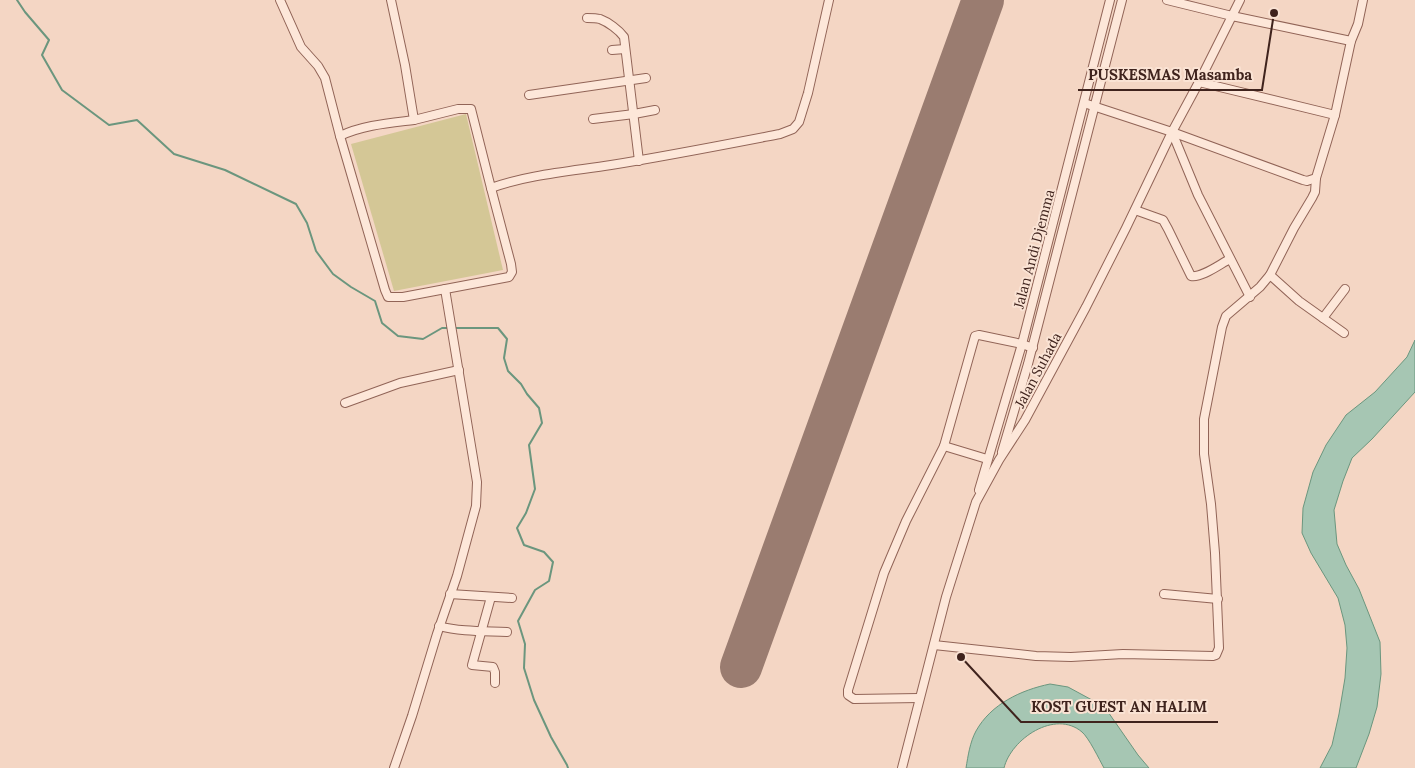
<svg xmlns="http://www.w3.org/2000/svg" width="1415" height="768" font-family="Lora,serif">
<rect width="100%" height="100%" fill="#f4d6c4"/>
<polygon fill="#d4c796" points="466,114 503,270 394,291 351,144"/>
<g fill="#a6c6b3" stroke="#6b967e">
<polygon points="1415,340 1415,392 1372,439 1352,458 1343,481 1334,510 1337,544 1346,565 1359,589 1380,642 1381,674 1377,707 1369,734 1356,768 1320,768 1332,745 1339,714 1345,678 1347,648 1345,625 1338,598 1311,553 1302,533 1303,508 1313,472 1326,445 1346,415 1375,392 1407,357"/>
<path d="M 1050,684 L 1068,687 L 1092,700 L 1106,709 L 1138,755 L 1149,768 L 1104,768 C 1099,759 1089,738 1082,732 C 1055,709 1011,739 1004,768 L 966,768 C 968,756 970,742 976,731 C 991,704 1021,690 1050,684 Z"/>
</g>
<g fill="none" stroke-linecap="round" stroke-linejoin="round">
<g stroke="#6b967e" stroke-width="2">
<polyline points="17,0 25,12 49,40 42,55 62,90 109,125 137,120 174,154 225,170 296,204 307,223 316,251 333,274 351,287 375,301 382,323 398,336 423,339 442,328 448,328"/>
<polyline points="453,328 498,328 507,339 504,358 508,371 521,384 527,394 539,408 542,423 529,445 535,489 526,513 517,528 524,545 544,552 553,562 549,581 535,590 518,621 525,644 524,668 534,700 551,737 567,765 568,768"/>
</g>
<polyline stroke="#9a7c70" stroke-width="42" points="741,667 983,0"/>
<defs>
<g id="minor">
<polyline points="280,0 301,47 318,66 325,78 340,136"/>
<path d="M 391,0 L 405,65 L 414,120 L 458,109 L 471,109 L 491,188 C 526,175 573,171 611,165 C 667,156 723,145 780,134 L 793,129 L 799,122 L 808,93 L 829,0"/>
<polyline points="1167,0 1232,16 1351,41"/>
<path d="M 587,18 C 591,18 596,18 600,19 C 608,22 619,30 624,37 L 639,161"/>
<polyline points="612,50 625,49"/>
<polyline points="1199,82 1335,115"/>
<polyline points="529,95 646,78"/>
<polyline points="1084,103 1172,132 1303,180 1307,181 1316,178 1335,115 1351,41 1358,24 1363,0"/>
<polyline points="593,119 634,114 655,110"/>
<path d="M 414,120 C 390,123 363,125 340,136 L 385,290 L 388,297 L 403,297 L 509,277 L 512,272 L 511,264 L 491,188"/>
<polyline points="1172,132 1198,195 1250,297"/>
<path d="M 1135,210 L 1163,220 L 1168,229 L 1191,276 C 1202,278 1220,264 1230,259"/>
<polyline points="1270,275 1299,301 1344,333"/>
<polyline points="1323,318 1345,289"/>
<polyline points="345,403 400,383 459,370"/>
<polyline points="944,446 987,459"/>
<polyline points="1002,452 1028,364 1122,0"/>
<polyline points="979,490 1022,344 1110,0"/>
<polyline points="450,594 512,598"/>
<polyline points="1164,594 1218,599"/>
<polyline points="491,597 472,665 493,667 495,672 495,683"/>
<path d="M 439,626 C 461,632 484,631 507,632"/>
<polyline points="934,645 1036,656 1071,657 1123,654 1213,656 1216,655 1219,648 1215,553 1211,504 1204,454 1204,419 1222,327 1226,316 1260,287 1270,275 1294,228 1312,198 1315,192 1316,178"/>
<polyline points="919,698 854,699 848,695 848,690 884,573 906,521 944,446 975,336 979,335 1022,344 1033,348"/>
<polyline points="394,768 412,716 437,634 457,576 476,506 477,482 445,289"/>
<polyline points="902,768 946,597 976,502 999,460 1025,420 1086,307 1126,228 1172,132 1199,82 1240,0"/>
</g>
</defs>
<use href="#minor" stroke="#916457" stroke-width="10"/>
<use href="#minor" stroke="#fde7d9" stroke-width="8"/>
</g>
<g text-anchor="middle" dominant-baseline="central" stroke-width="4" stroke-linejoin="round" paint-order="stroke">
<g font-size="14" fill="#3f231d" stroke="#fae3d4">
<text transform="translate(1034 249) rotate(-75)">Jalan Andi Djemma</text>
<text transform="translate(1038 370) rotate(-62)">Jalan Suhada</text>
</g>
</g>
<path fill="none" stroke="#3f231d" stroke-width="2" d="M1274 13L1262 90H1078M961 657L1021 722H1218"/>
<g fill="#3f231d" stroke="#fae3d4" stroke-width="2">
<circle cx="1274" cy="13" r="5"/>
<circle cx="961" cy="657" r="5"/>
</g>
<g font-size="15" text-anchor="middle" font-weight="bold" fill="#3f231d" stroke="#fae3d4" stroke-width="4" stroke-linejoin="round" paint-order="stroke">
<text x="1170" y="80">PUSKESMAS Masamba</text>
<text x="1119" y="712">KOST GUEST AN HALIM</text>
</g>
</svg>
